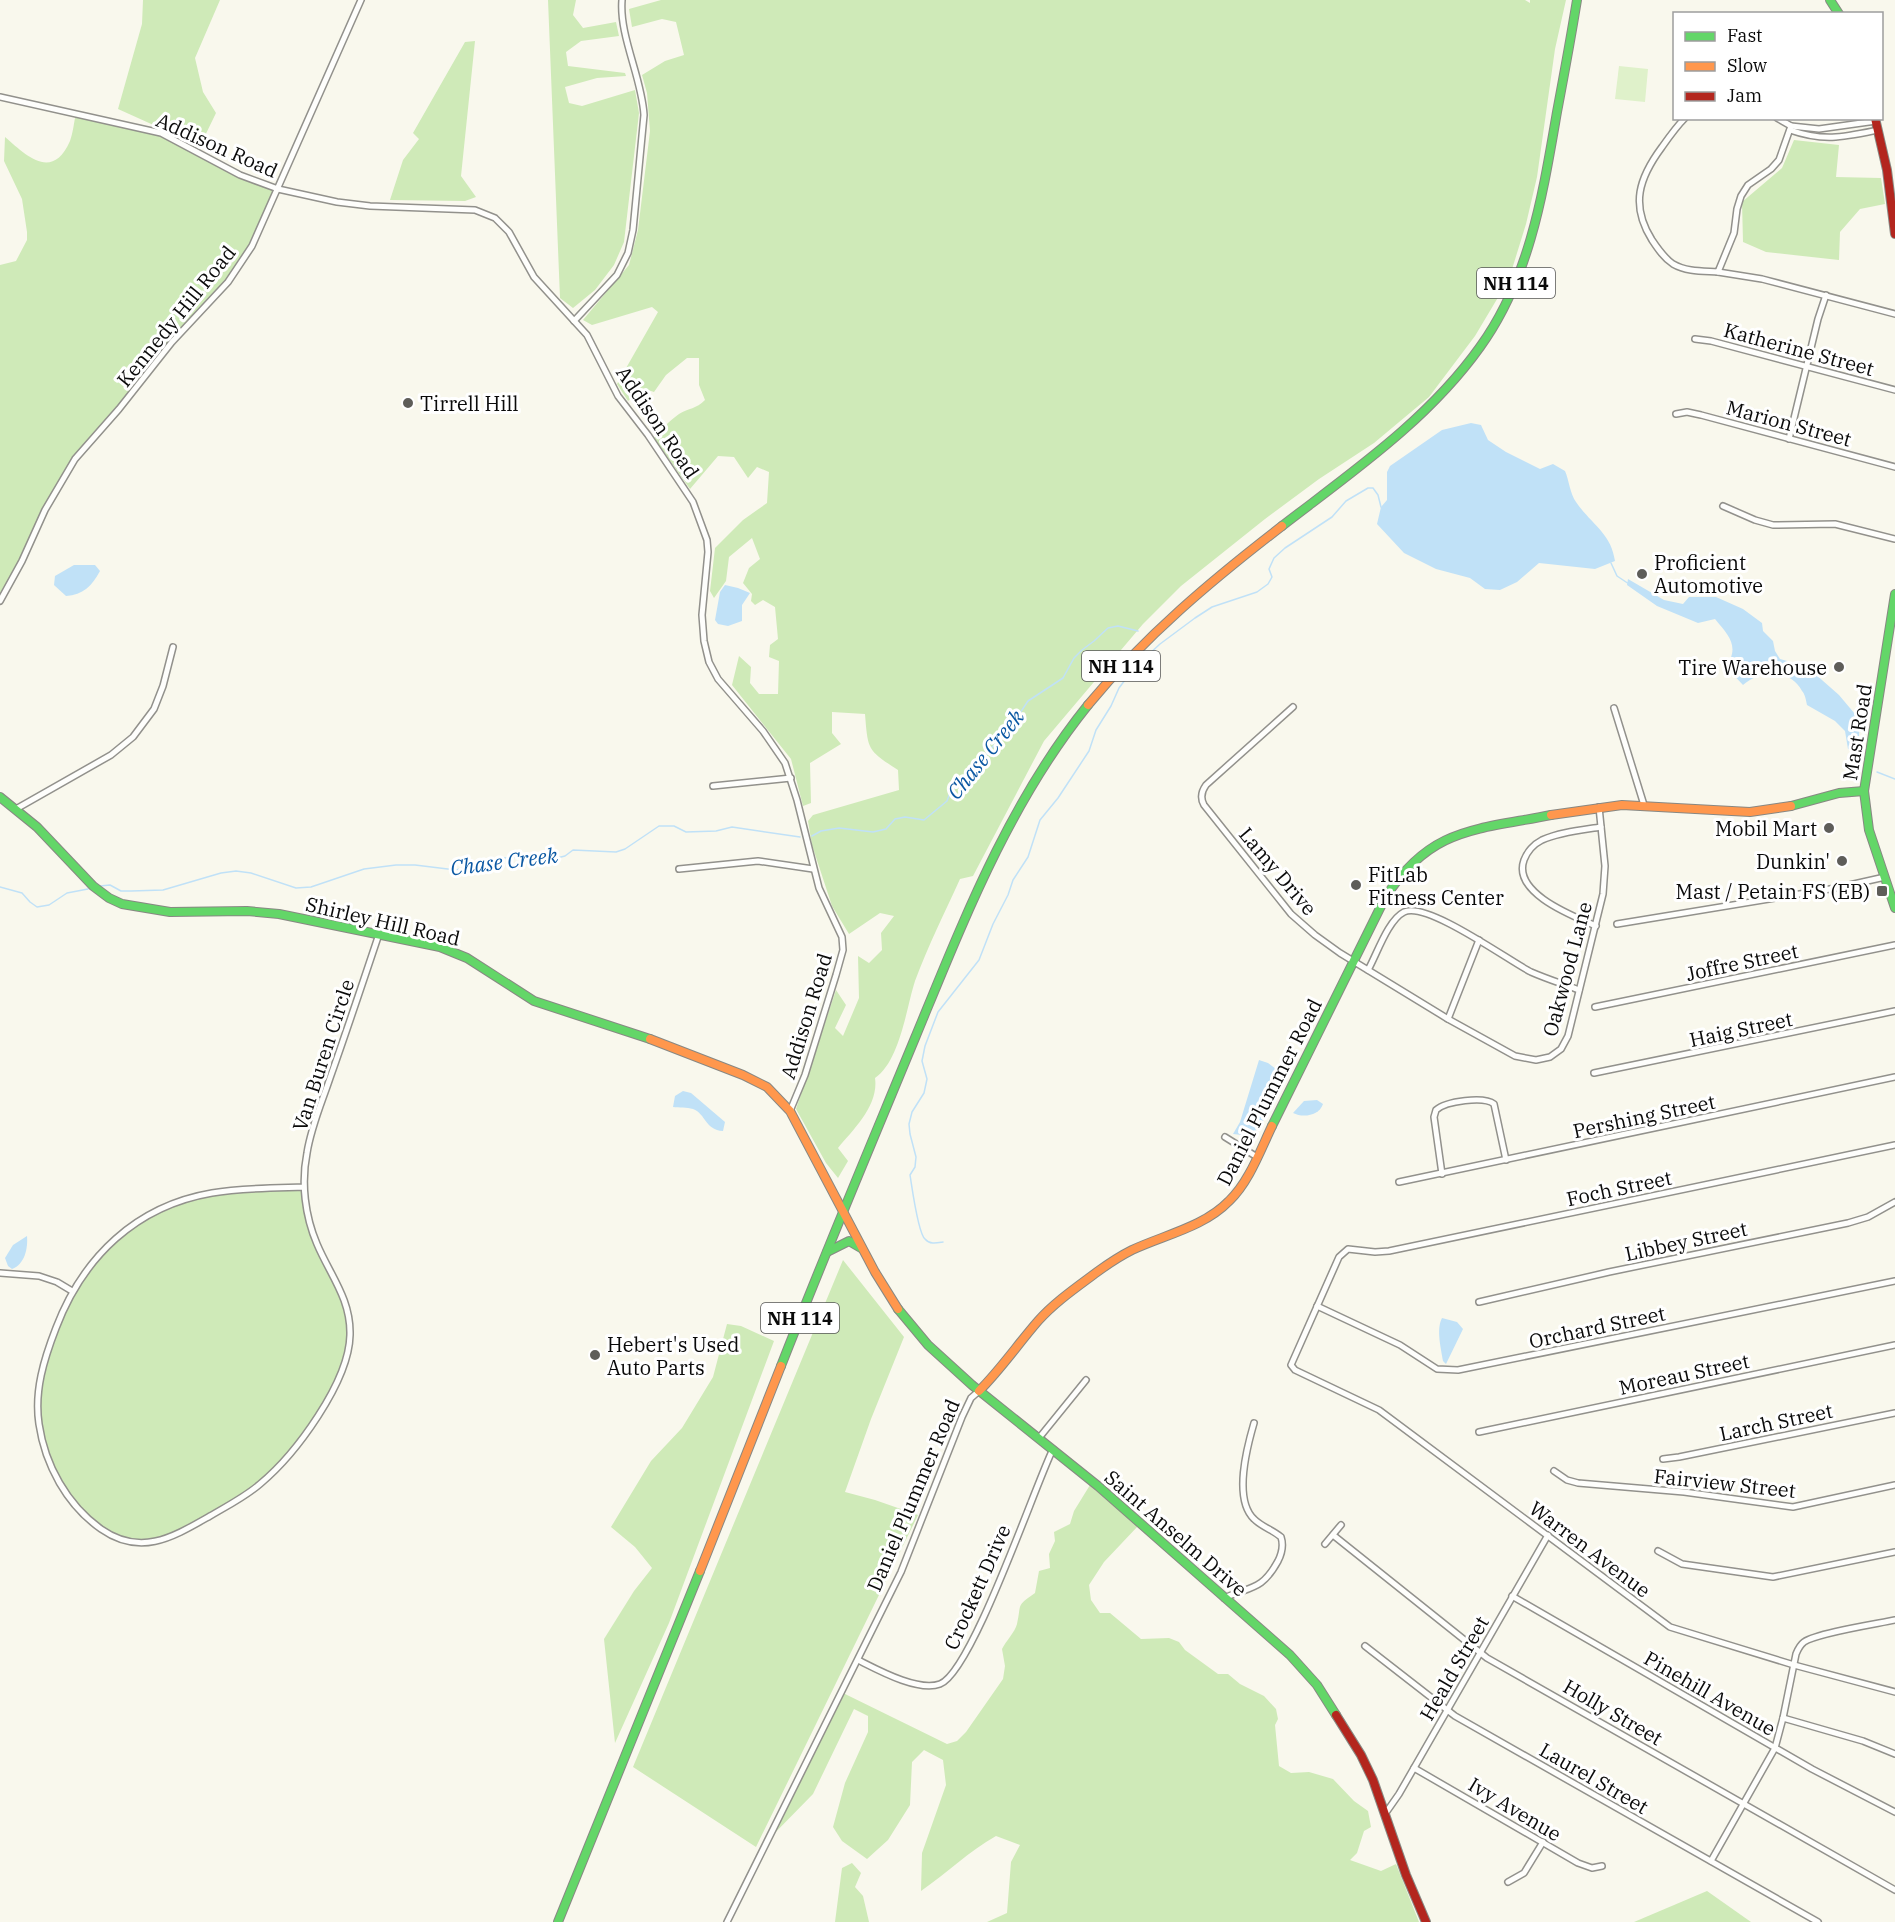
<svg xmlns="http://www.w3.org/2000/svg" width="1895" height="1922" font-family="'IBM Plex Serif',serif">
<rect width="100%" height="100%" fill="#f9f8ed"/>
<polygon fill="#dff1ca" points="1619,66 1648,69 1645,102 1615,99"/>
<g fill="#cfeab8">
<polygon points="143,0 220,0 195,58 203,92 216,113 200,146 118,109 142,24"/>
<polygon points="548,0 576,0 573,15 583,28 616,22 619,36 581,41 566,52 568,66 625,73 626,76 597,78 565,87 569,103 582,106 635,90 639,113 624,242 614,265 595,290 573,308 560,298"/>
<path d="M 661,0 L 1525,0 L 1530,3 L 1530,0 L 1566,0 L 1555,49 L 1537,177 L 1526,224 L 1509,279 L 1475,336 L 1429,397 L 1374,443 L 1319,479 L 1265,519 L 1181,586 L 1143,624 L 1044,741 L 973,876 L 960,879 C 945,912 928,946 915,981 C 906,1009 900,1061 875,1078 C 879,1105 854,1129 838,1148 L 848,1161 L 838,1178 L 826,1163 L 796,1109 L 836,990 L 846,1005 L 835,1028 L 843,1036 L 859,998 L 858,956 L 869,963 L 882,950 L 881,933 L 894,916 L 880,913 L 849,934 L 832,906 L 812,845 L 808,821 L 813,815 L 899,790 L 898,770 C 867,750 868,750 865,714 L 832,712 L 832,733 L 841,744 L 810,763 L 811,803 L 803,806 L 791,759 L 732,685 L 739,656 L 751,667 L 750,683 L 759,694 L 778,694 L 779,661 L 769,657 L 770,645 L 778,639 L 775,607 L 763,600 L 755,605 L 751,601 L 752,594 L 743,583 L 749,568 L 760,559 L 752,538 L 729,557 L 726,581 L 714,598 L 710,591 L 715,548 L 743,520 L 767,503 L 769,472 L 757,467 L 748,478 L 734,457 L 718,456 L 690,489 L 654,438 C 662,429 669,421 679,414 C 689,408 696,409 705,400 L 699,385 L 699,358 L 687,358 L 666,375 L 654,392 L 642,388 L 628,401 L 617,384 L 658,312 L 652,307 L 592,325 L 583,320 L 629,265 L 638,230 L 650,131 L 647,93 L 642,75 L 665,61 L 684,55 L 676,22 L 662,19 L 632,27 L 629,9 Z"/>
<polygon points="475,41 461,176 476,197 465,201 390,200 403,160 419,139 413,133 465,42"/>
<path d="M 76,113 L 161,133 L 210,160 L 278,189 L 237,269 L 172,342 L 66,472 L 0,601 L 0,265 L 16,261 L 27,240 L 27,232 L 22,199 L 4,161 L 5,137 C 26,155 52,182 70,141 C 73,133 74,122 76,113 Z"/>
<polygon points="1794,140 1839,145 1836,177 1881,178 1885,204 1860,209 1840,232 1839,260 1766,252 1743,242 1742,202 1782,168"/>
<polygon points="304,1187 316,1241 341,1290 351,1331 336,1386 293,1450 257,1487 167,1539 126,1542 89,1519 58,1482 39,1424 40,1381 67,1299 101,1253 149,1214 214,1193"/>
<polygon points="843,1260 904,1337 871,1419 845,1492 875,1500 918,1515 756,1847 633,1767"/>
<polygon points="727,1324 741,1326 774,1341 669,1623 615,1743 604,1639 634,1591 652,1568 635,1547 611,1527 651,1461 682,1428 713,1377"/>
<path d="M 1090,1485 L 1138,1526 L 1104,1562 L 1089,1585 L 1091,1600 L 1100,1613 L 1110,1613 L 1141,1639 L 1169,1638 L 1179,1642 L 1185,1650 L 1218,1674 L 1228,1674 L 1240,1684 L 1264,1696 L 1276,1709 L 1278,1719 L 1275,1725 L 1279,1766 L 1291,1773 L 1309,1772 L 1333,1779 L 1354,1801 L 1368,1811 L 1371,1827 L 1364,1831 L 1357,1853 L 1350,1860 L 1381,1871 L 1396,1864 L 1419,1922 L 987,1922 L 1007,1913 L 1011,1862 L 1020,1845 L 996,1836 C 969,1851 947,1873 921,1891 L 922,1853 L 946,1785 L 943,1760 L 924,1750 L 912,1762 L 910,1805 L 888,1840 L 867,1859 L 842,1841 L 833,1827 L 845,1783 L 868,1732 L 868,1716 L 854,1709 L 813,1794 L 766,1842 L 843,1693 L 947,1744 L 957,1741 L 966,1732 L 1003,1679 L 1005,1666 L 1002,1649 C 1006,1641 1015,1632 1017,1624 C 1022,1603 1015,1607 1035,1593 L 1039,1571 L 1050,1568 L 1049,1554 L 1055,1541 L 1054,1532 L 1070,1524 L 1074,1511 Z"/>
<polygon points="852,1863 861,1873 855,1887 863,1896 869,1922 835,1922 842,1868"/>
<polygon points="1707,1891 1751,1922 1634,1922"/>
</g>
<g fill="#c0e1f7">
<path d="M 1471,423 L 1481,425 L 1488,440 L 1506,452 L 1540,469 L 1553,464 L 1565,471 C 1569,480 1570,494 1576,502 C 1592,525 1611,533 1615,561 L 1595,569 L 1539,563 L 1517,582 L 1500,590 L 1485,589 L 1470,578 L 1436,569 L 1404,553 L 1377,524 L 1381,507 L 1387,500 L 1387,472 L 1390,466 L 1442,430 Z"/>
<path d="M 74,565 L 95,565 L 100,571 C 92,586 83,595 66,596 L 54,585 L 55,576 Z"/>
<path d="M 1628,579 L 1664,600 L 1683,604 L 1689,597 L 1716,597 L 1743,609 L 1762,623 L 1763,631 L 1773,641 L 1775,651 L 1780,659 L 1798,664 L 1814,673 L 1839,695 L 1860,720 L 1858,751 L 1848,749 L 1845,731 L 1835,721 L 1807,705 C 1806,700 1805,694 1802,691 C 1790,668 1760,670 1743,685 L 1726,667 C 1740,646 1729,636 1715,619 L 1698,623 L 1657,606 L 1627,585 Z"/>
<polygon points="725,585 738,588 750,593 742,605 742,621 728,626 718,624 715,620 720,592"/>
<path d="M 1259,1060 L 1268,1063 L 1284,1075 C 1276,1097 1267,1118 1252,1136 L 1233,1134 L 1240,1122 Z"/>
<path d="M 683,1091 L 691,1093 L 725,1122 L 723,1131 C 705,1130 706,1114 693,1109 C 687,1107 679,1108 673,1107 L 675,1096 Z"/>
<path d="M 1317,1100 L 1323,1104 C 1319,1116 1303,1118 1293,1113 L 1304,1101 Z"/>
<path d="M 27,1236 C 28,1248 25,1264 12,1269 L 8,1266 L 5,1258 L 13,1245 Z"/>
<path d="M 1442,1318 L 1457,1322 L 1463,1329 L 1446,1364 L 1443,1361 C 1441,1348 1436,1329 1442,1318 Z"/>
</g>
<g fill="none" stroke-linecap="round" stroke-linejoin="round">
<g stroke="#c0e1f7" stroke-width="1.5">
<polyline points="1611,563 1617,576 1629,584"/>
<polyline points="1853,751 1854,760"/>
<polyline points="1877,772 1895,779"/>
<polyline points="812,836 821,831 839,828 873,832 886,829 895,819 905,817 924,820 947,801 950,793 1010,728 1028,701 1063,678 1074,658 1082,650 1094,641 1108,628 1118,626 1138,631"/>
<polyline points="100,886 110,885 121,891 131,891 163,890 221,873 236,871 251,873 296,888 311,887 364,869 396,865 415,865 456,870 504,858 519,857 553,859 565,856 573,850 616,852 625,849 659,826 674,826 686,832 716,831 732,827 800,837"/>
<polyline points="0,887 22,893 30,902 37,907 49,905 67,893 88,889"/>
<path d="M 943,1242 C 937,1243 930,1245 925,1239 C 918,1233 912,1187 910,1175 L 915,1167 L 916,1157 L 910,1134 L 909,1124 L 912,1112 L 924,1093 L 927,1079 L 922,1061 L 925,1046 L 938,1012 L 979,960 L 993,924 L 1008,895 L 1013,880 L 1028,857 L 1040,820 L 1058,798 L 1089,751 L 1096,730 L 1111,706 L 1119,688 L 1134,668 L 1160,644 L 1195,618 L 1212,607 L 1257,592 L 1268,584 L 1272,577 L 1269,569 L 1274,558 L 1285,548 L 1332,517 L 1346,501 L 1368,488 L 1373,488 L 1378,495 L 1381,507"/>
</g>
<defs>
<g id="street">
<polyline points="0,97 161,133 240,175 278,189 337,202 370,206 475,210 495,218 509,232 534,277 587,335 618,396 648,435 693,502 707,540 708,552 702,615 704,641 709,662 718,679 763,731 785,763 797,800 819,888 842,937 843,950 836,975 805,1075 790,1111"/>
<path d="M 1685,118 C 1676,127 1669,137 1662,147 C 1639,178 1630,205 1652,240 C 1658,249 1664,258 1673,264 C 1687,272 1703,271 1718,272 L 1734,233 L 1737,209 L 1741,196 L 1748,185 L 1771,169 L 1779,160 L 1791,126 L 1777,118"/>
<polyline points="1791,126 1819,129 1876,121"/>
<path d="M 1790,130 C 1824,142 1844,137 1878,130"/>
<polyline points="1718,272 1762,279 1895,314"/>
<path d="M 574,321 L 617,275 L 628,253 L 633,230 L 644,115 C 642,78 619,36 622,0"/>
<polyline points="1695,339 1711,341 1895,390"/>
<polyline points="1676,414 1687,412 1701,415 1895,467"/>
<polyline points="1789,439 1818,319 1826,295"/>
<polyline points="1723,506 1755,520 1773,525 1835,524 1895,539"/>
<polyline points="0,601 22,561 45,510 75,459 119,409 172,342 228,282 252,246 361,0"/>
<path d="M 1293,707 L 1206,785 C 1201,792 1200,798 1204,805 L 1291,914 L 1315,935 L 1340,953 L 1448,1019 L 1515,1056 L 1536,1060 L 1550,1057 L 1561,1049 L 1568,1036 L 1603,894 L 1605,866 L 1599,807"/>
<polyline points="1614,708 1644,805"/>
<polyline points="713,786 791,778"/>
<polyline points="16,809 111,755 133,737 154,709 163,686 173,647"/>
<polyline points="679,869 758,861 813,869"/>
<polyline points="1617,924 1836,888 1885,877"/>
<path d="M 1596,926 C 1573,916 1512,893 1524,860 C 1527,852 1534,844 1542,840 C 1560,832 1582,830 1601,827"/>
<path d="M 1368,970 C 1377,954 1388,920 1404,912 C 1427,901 1509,961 1531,972 C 1547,979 1563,984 1579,990"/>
<polyline points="1595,1007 1895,945"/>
<polyline points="1448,1019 1479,940"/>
<polyline points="1594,1073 1895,1011"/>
<polyline points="1225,1137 1257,1157"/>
<polyline points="1895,1145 1389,1251 1375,1252 1348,1249 1339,1257 1291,1365 1295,1370 1379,1410 1670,1627 1794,1665 1895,1692"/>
<path d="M 1442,1174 L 1434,1117 L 1436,1110 C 1446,1101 1484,1096 1494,1104 L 1506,1160"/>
<polyline points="1399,1182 1895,1077"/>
<path d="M 304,1187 C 274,1188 242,1188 212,1193 C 136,1206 83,1257 56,1328 C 44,1359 34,1391 39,1424 C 45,1465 67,1505 101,1529 C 141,1557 173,1537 210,1516 C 227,1506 245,1497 260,1484 C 296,1454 349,1382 350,1335 C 351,1299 330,1275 317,1244 C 305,1216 301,1183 307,1153 C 311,1127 322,1102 330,1078 C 347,1030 363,982 379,934"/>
<polyline points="0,1273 39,1276 57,1282 72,1291"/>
<polyline points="1479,1302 1609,1272 1848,1223 1868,1217 1895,1202"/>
<polyline points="1317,1306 1400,1345 1437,1369 1458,1370 1895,1281"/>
<polyline points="1479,1432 1895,1345"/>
<polyline points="1039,1438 1086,1380"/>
<polyline points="1663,1459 1679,1457 1895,1413"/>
<polyline points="1554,1471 1567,1480 1578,1483 1684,1492 1793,1507 1895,1485"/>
<polyline points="1333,1535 1487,1658 1895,1890"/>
<polyline points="1325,1544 1341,1525"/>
<polyline points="1658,1551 1682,1564 1773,1577 1895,1552"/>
<polyline points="1512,1596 1812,1769 1895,1812"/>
<path d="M 1224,1598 C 1252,1586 1262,1590 1278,1561 C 1282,1553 1284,1546 1281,1537 C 1273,1530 1262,1527 1254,1519 C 1233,1499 1247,1447 1254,1423"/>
<polyline points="1365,1646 1455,1716 1818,1922"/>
<path d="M 858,1660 C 878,1670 918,1692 940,1684 C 972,1672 1034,1488 1053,1449"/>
<polyline points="1783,1718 1863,1741 1895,1754"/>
<polyline points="1414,1768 1578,1863 1592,1868 1602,1866"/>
<polyline points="1385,1814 1399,1794 1548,1535"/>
<path d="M 1711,1861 L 1775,1748 L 1783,1718 L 1796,1654 C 1798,1649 1800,1645 1804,1642 C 1817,1633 1876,1624 1895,1620"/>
<polyline points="1508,1882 1524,1873 1543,1842"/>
<polyline points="727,1922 901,1572 962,1417 971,1398 979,1391"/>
</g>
<g id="fast">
<polyline points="1830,0 1839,14"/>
<path d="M 1282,526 C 1352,472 1428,420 1480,347 C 1530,278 1543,193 1557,112 C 1564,75 1571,37 1577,0"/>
<polyline points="1895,594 1864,791 1869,830 1895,908"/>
<polyline points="0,797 37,827 93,886 109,898 122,904 170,912 247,911 279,914 440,947 467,958 534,1001 650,1039"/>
<polyline points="1791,806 1839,793 1864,791"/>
<path d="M 1272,1126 L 1385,898 C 1430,827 1476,830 1551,815"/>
<polyline points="827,1252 849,1241 861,1248"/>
<polyline points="898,1309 928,1345 972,1385 1098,1486 1290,1655 1317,1685 1336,1715"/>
<path d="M 781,1366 C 824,1256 870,1147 915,1038 C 963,922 1008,804 1088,705"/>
<polyline points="558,1922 700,1571"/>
</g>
<g id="slow">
<path d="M 1088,705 C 1145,636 1212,580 1282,526"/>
<polyline points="1551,815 1622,805 1750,812 1791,806"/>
<polyline points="650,1039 743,1075 767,1087 790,1111 875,1272 898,1309"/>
<path d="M 979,1391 C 1001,1369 1018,1344 1038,1321 C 1055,1302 1077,1287 1097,1272 C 1108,1264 1120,1256 1132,1250 C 1164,1235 1204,1227 1229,1201 C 1249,1182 1260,1151 1272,1126"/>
<polyline points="700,1571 781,1366"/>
</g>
<g id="jam">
<polyline points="1875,118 1887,170 1895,234"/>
<polyline points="1336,1715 1361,1755 1373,1780 1406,1875 1426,1922"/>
</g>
</defs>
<use href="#street" stroke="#92918c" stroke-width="8"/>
<use href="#fast" stroke="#888883" stroke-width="10"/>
<use href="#slow" stroke="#888883" stroke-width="10"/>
<use href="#jam" stroke="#888883" stroke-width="10"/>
<use href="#street" stroke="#fefefc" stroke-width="5"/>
<use href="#fast" stroke="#63d668" stroke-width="8"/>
<use href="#slow" stroke="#ff974d" stroke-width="8"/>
<use href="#jam" stroke="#b3261e" stroke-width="8"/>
</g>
<g fill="#5e5d59" stroke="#fff" stroke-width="2">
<circle cx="408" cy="403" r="6"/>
<circle cx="1642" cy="574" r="6"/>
<circle cx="1839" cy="667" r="6"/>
<circle cx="1829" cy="828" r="6"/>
<circle cx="1842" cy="861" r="6"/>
<circle cx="1356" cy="885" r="6"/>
<rect x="1876" y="885" width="12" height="12" rx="3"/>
<circle cx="595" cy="1355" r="6"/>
</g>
<g text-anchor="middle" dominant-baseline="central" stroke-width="6" stroke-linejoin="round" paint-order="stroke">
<g fill="#fff" stroke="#545454" stroke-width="1.5">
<rect x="1477" y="268" width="78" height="30" rx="4.5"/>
<rect x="1082" y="651" width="78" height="30" rx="4.5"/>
<rect x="761" y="1303" width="78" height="30" rx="4.5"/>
</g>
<g font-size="18" font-weight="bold" fill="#0a0a0a">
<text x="1516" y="283">NH 114</text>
<text x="1121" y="666">NH 114</text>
<text x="800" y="1318">NH 114</text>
</g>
<g font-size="20" fill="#0a0a0a" stroke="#fff">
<text transform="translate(217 145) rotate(24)">Addison Road</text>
<text transform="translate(176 316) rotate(-51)">Kennedy Hill Road</text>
<text transform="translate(1799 349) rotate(15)">Katherine Street</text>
<text transform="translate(658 422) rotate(56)">Addison Road</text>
<text transform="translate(1789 423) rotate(15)">Marion Street</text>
<text transform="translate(1857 732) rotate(-81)">Mast Road</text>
<text transform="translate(1278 871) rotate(50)">Lamy Drive</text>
<text transform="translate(383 921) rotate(13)">Shirley Hill Road</text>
<text transform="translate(1742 962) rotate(-12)">Joffre Street</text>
<text transform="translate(1567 969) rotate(-75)">Oakwood Lane</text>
<text transform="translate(806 1016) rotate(-73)">Addison Road</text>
<text transform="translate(1741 1029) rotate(-12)">Haig Street</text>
<text transform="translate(323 1055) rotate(-72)">Van Buren Circle</text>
<text transform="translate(1269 1092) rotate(-63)">Daniel Plummer Road</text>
<text transform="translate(1644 1116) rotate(-12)">Pershing Street</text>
<text transform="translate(1619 1188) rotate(-12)">Foch Street</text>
<text transform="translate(1686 1241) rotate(-12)">Libbey Street</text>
<text transform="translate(1597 1327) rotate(-12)">Orchard Street</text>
<text transform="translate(1684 1374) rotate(-12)">Moreau Street</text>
<text transform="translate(1776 1422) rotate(-12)">Larch Street</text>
<text transform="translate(1725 1483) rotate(6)">Fairview Street</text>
<text transform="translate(913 1495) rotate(-67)">Daniel Plummer Road</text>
<text transform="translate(1176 1533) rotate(41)">Saint Anselm Drive</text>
<text transform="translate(1590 1549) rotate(37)">Warren Avenue</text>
<text transform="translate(977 1587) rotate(-66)">Crockett Drive</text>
<text transform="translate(1454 1668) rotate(-60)">Heald Street</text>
<text transform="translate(1710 1693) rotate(30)">Pinehill Avenue</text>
<text transform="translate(1613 1712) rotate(30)">Holly Street</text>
<text transform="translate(1594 1778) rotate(30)">Laurel Street</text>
<text transform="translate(1515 1809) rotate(31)">Ivy Avenue</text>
</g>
<g font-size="20" fill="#0a0a0a" stroke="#fff" text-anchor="start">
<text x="420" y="403">Tirrell Hill</text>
<text x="1654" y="562">Proficient<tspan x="1654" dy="23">Automotive</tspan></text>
<text x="1827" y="667" text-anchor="end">Tire Warehouse</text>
<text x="1817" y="828" text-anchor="end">Mobil Mart</text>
<text x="1830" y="861" text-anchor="end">Dunkin'</text>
<text x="1368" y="874">FitLab<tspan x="1368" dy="23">Fitness Center</tspan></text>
<text x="1870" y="891" text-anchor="end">Mast / Petain FS (EB)</text>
<text x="607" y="1344">Hebert's Used<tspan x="607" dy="23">Auto Parts</tspan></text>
</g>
<g font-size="21" font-style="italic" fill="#0b58a3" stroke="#fff">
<text transform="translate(985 754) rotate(-51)">Chase Creek</text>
<text transform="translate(504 861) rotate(-7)">Chase Creek</text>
</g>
</g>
<rect x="1673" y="12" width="210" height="108" fill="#ffffff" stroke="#9d9d9d" stroke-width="1.5"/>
<rect x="1685" y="32" width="30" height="9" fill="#63d668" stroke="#9d9d9d" stroke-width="1.5"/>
<text x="1727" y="42" font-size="18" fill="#0a0a0a">Fast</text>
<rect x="1685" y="62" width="30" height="9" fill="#ff974d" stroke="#9d9d9d" stroke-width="1.5"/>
<text x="1727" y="72" font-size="18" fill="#0a0a0a">Slow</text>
<rect x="1685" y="92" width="30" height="9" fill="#b3261e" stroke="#9d9d9d" stroke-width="1.5"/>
<text x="1727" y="102" font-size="18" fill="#0a0a0a">Jam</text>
</svg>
